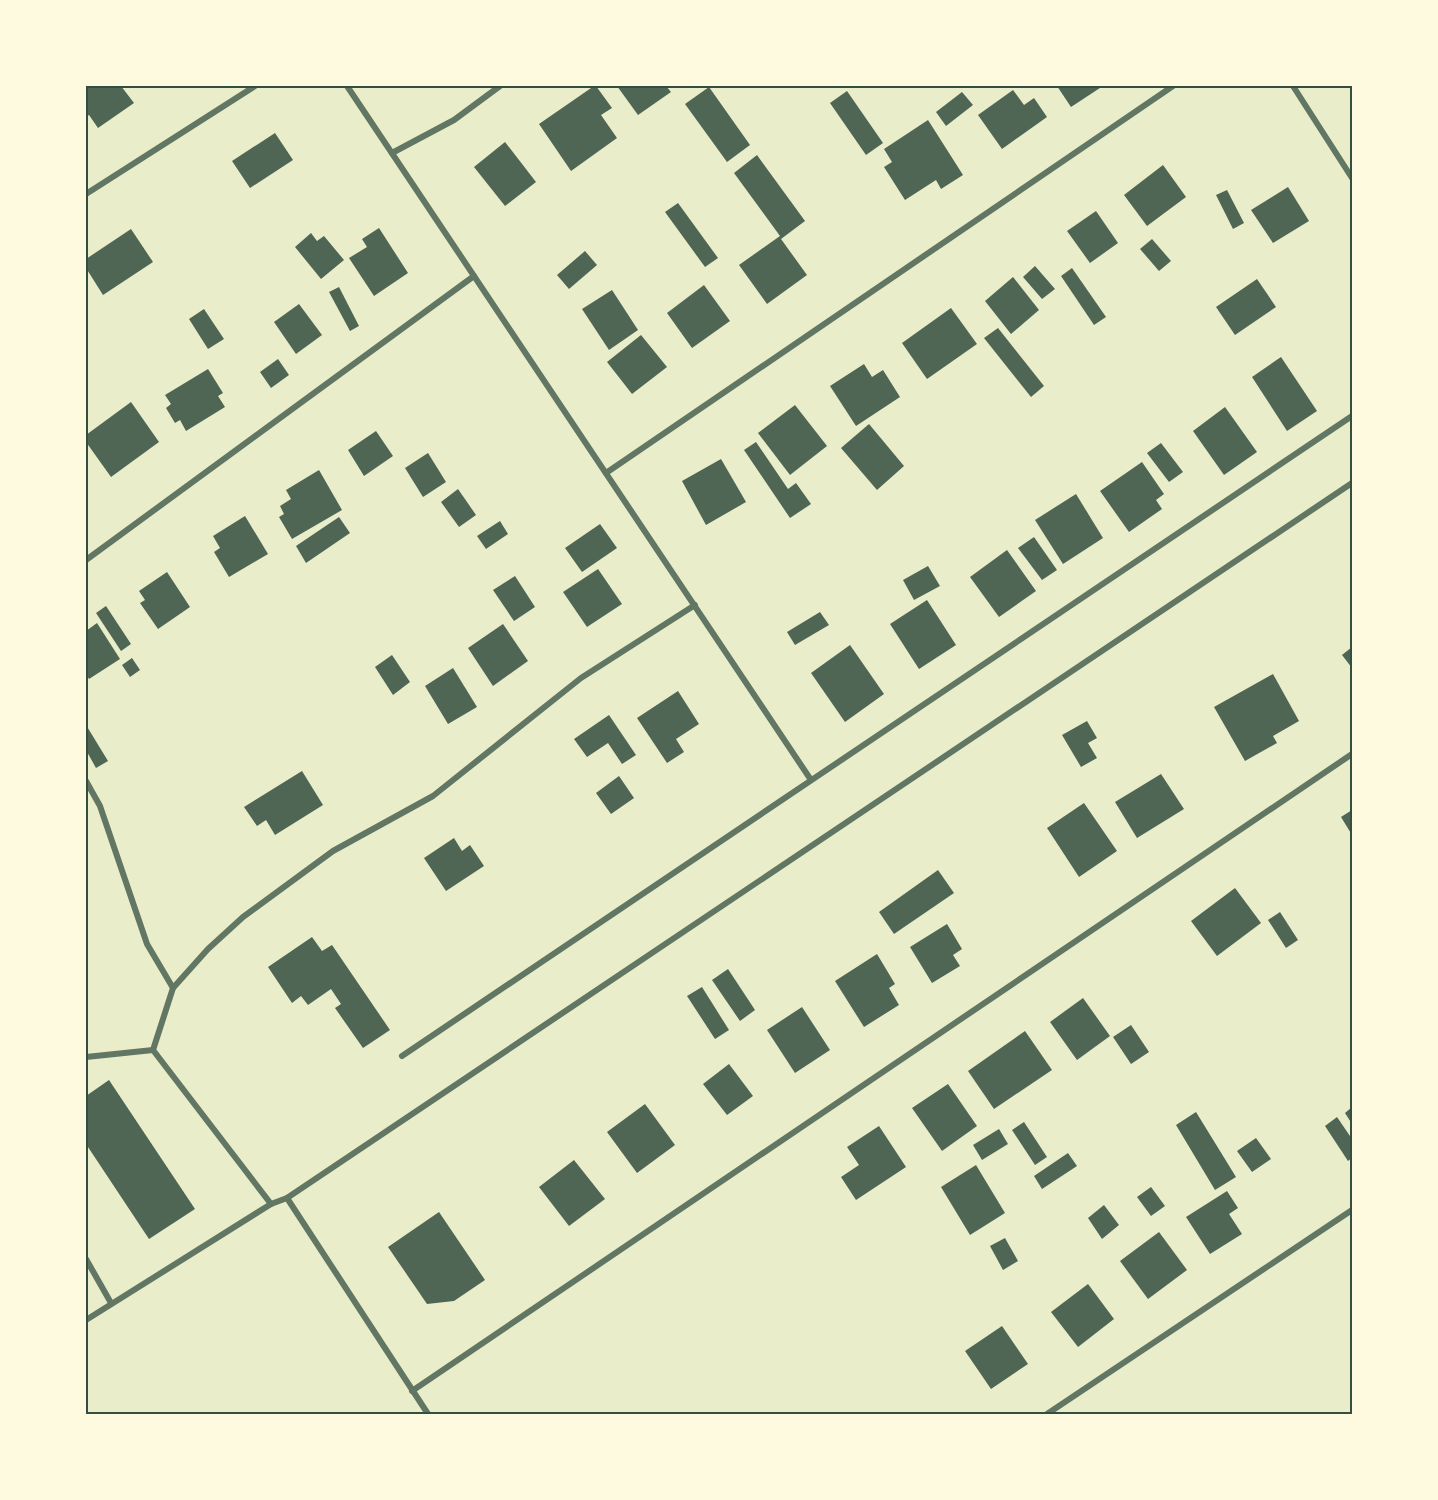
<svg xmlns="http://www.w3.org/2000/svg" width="1438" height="1500" font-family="'Exo 2',sans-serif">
<rect width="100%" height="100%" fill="#e9edc9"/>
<g fill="#4f6655">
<polygon points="90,86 121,86 134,103 98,128 89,115 86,117 86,88"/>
<polygon points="594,86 596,86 612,108 601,115 617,138 571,171 539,124"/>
<polygon points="617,86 666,86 671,92 638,115"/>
<polygon points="1057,86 1103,86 1071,107"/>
<polygon points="709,87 750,145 727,162 685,104"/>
<polygon points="1013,90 1024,105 1034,98 1047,117 1002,149 978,115"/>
<polygon points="847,91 883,143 866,155 830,103"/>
<polygon points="962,92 973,105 946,126 936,112"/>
<polygon points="928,120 963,175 941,189 936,180 905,200 884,167 892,162 884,149"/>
<polygon points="275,133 293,160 250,188 232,161"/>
<polygon points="505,142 536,182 505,206 474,167"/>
<polygon points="757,155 805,221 781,239 807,275 767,304 739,265 780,236 734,173"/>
<polygon points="1163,165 1186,197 1147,226 1124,195"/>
<polygon points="1288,187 1309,221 1273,243 1251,210"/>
<polygon points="1227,190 1244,223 1233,229 1216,195"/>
<polygon points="678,203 718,258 705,267 665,212"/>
<polygon points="1096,211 1118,243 1090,263 1067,231"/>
<polygon points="379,228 408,273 374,296 349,258 367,247 362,239"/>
<polygon points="131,229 153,262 103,295 86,268 86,259"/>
<polygon points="311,233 317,241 324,236 344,260 321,279 295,247"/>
<polygon points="1152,239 1171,261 1159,271 1140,249"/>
<polygon points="585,251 597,265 569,289 557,275"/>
<polygon points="1035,266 1055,289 1042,299 1023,277"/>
<polygon points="1072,268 1106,317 1094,325 1061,276"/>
<polygon points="1013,277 1039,310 1011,334 985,301"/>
<polygon points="1257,279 1276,307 1235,335 1216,307"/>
<polygon points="704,285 730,321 692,348 667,313"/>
<polygon points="339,287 359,326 350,331 329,292"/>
<polygon points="612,290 638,330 609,350 582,309"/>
<polygon points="299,304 322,335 296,354 274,322"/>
<polygon points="951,308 977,344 927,379 902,343"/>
<polygon points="204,309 224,339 208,349 189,319"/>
<polygon points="998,328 1044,386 1031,397 984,338"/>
<polygon points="641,335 667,367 632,394 607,362"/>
<polygon points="1281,357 1317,411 1287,431 1252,377"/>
<polygon points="278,359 289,375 271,388 260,372"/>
<polygon points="864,364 872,377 883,370 900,397 856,426 830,386"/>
<polygon points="208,369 223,393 218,396 225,407 186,431 180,420 175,423 166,408 171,404 165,395"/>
<polygon points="131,402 159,442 111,477 86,442 86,435"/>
<polygon points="795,405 827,446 790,475 758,433"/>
<polygon points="1225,407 1257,452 1224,475 1193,431"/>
<polygon points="869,424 904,466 877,490 841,448"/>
<polygon points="376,431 393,456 364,476 348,450"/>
<polygon points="756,442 788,489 796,483 811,504 790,518 744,450"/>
<polygon points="1161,443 1183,472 1169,482 1147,453"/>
<polygon points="428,453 446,482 423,497 405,468"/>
<polygon points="721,459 746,502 706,525 682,481"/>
<polygon points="1142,462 1164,494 1156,500 1162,509 1129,532 1100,491"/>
<polygon points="319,470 342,510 292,539 279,517 284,514 280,506 291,499 286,490"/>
<polygon points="458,489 476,515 459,527 441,502"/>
<polygon points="1076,494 1103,538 1063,564 1035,520"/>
<polygon points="245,516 268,554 229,577 214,552 220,548 213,536"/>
<polygon points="339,517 350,533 306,563 296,546"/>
<polygon points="500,521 508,534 486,549 477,536"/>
<polygon points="600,524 617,548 582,572 565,548"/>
<polygon points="1034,537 1057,570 1042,580 1018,548"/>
<polygon points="1007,550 1036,591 999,617 970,577"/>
<polygon points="928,566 940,586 914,600 903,580"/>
<polygon points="598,569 622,604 587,627 563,592"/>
<polygon points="167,572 190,607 158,629 140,603 145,600 139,591"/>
<polygon points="515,576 535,607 514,621 493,590"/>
<polygon points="927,600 956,645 919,669 890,624"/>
<polygon points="106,606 131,644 121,651 96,613"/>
<polygon points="820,612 829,625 795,645 787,632"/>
<polygon points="97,623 120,659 89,679 86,674 86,631"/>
<polygon points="503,624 528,661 493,686 468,648"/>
<polygon points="850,645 884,694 845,722 811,673"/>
<polygon points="1352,647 1352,668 1342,655"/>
<polygon points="392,655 410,682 393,695 375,667"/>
<polygon points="132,658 140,670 130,677 122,665"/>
<polygon points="453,668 477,707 448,724 425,686"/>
<polygon points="1273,674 1299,721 1273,736 1277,743 1245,761 1214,707"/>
<polygon points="678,691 699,724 676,739 684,752 667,763 637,718"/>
<polygon points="609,715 636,755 622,764 608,743 587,757 574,739"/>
<polygon points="1087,721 1097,738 1088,743 1097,758 1081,767 1062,735"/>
<polygon points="86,725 108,761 96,768 86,750"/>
<polygon points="302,771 323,805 275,835 266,820 257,826 244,807"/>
<polygon points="1161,774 1184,809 1137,838 1115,802"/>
<polygon points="619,776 634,798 611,814 596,793"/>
<polygon points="1084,803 1117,851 1079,877 1047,828"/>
<polygon points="1352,810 1352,835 1341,817"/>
<polygon points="454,838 462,851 470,845 484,866 446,891 424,858"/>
<polygon points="938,870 954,893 894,934 879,912"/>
<polygon points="1235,888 1261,923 1217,956 1191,921"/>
<polygon points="1280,912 1298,940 1286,948 1268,920"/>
<polygon points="947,924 962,949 953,955 960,966 932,983 910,947"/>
<polygon points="312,937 322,951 332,945 390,1030 363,1048 335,1008 341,1004 331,989 308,1005 301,996 292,1003 268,967"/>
<polygon points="877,954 895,984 889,988 899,1005 864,1027 835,981"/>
<polygon points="728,969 755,1010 740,1021 712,980"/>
<polygon points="702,987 729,1030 715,1039 687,996"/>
<polygon points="1083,998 1110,1036 1077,1060 1050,1022"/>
<polygon points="802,1007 830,1050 795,1073 767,1030"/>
<polygon points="1131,1025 1149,1052 1131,1064 1113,1037"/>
<polygon points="1025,1031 1052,1070 994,1109 968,1071"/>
<polygon points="729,1064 753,1096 727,1115 703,1084"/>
<polygon points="109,1080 195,1209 149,1239 86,1144 86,1096"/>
<polygon points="948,1084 977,1126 942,1151 912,1108"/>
<polygon points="645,1104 675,1145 637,1173 607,1132"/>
<polygon points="1352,1107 1352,1124 1345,1113"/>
<polygon points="1196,1112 1236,1177 1215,1190 1176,1125"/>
<polygon points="1337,1117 1352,1139 1352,1158 1348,1161 1325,1126"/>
<polygon points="1024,1122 1047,1157 1035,1165 1012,1130"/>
<polygon points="879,1126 906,1167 856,1200 841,1177 859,1165 847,1147"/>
<polygon points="999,1129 1008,1144 982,1160 973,1145"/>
<polygon points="1256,1138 1271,1159 1252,1172 1237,1151"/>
<polygon points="1068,1153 1077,1166 1042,1189 1034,1176"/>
<polygon points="574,1160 605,1199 569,1226 539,1187"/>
<polygon points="976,1165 1005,1213 970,1235 941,1187"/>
<polygon points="1151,1187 1165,1206 1151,1216 1137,1197"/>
<polygon points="1227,1191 1238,1208 1229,1214 1242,1234 1210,1254 1186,1217"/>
<polygon points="1104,1205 1119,1225 1102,1239 1088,1218"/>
<polygon points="439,1212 485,1280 454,1301 427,1304 388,1247"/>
<polygon points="1159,1232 1187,1270 1148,1299 1120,1261"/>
<polygon points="1005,1238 1018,1261 1003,1270 990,1246"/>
<polygon points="1088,1284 1114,1319 1078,1347 1051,1312"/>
<polygon points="1002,1326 1028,1364 991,1389 965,1351"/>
</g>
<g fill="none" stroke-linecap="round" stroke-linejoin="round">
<g stroke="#617663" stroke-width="6">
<polyline points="347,86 811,780"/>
<polyline points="1293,86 1352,178"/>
<polyline points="392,153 454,120 500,86"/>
<polyline points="86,194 255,86"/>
<polyline points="606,473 1173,86"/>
<polyline points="86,560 474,276"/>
<polyline points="86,781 100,806 147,944 173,988"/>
<polyline points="153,1050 173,988 208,949 243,917 333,851 433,796 581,678 695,605"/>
<polyline points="402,1056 1352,416"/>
<polyline points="86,1057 153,1050 271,1204"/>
<polyline points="287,1198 428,1414"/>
<polyline points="86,1259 111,1303"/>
<polyline points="86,1320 271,1204 287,1198 1352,483"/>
<polyline points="412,1391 1352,754"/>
<polyline points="1047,1414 1352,1210"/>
</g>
</g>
<rect width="1438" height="1500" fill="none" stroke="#fefae0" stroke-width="174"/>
<rect x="87" y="87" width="1264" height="1326" fill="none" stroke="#344e41" stroke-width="2"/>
</svg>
